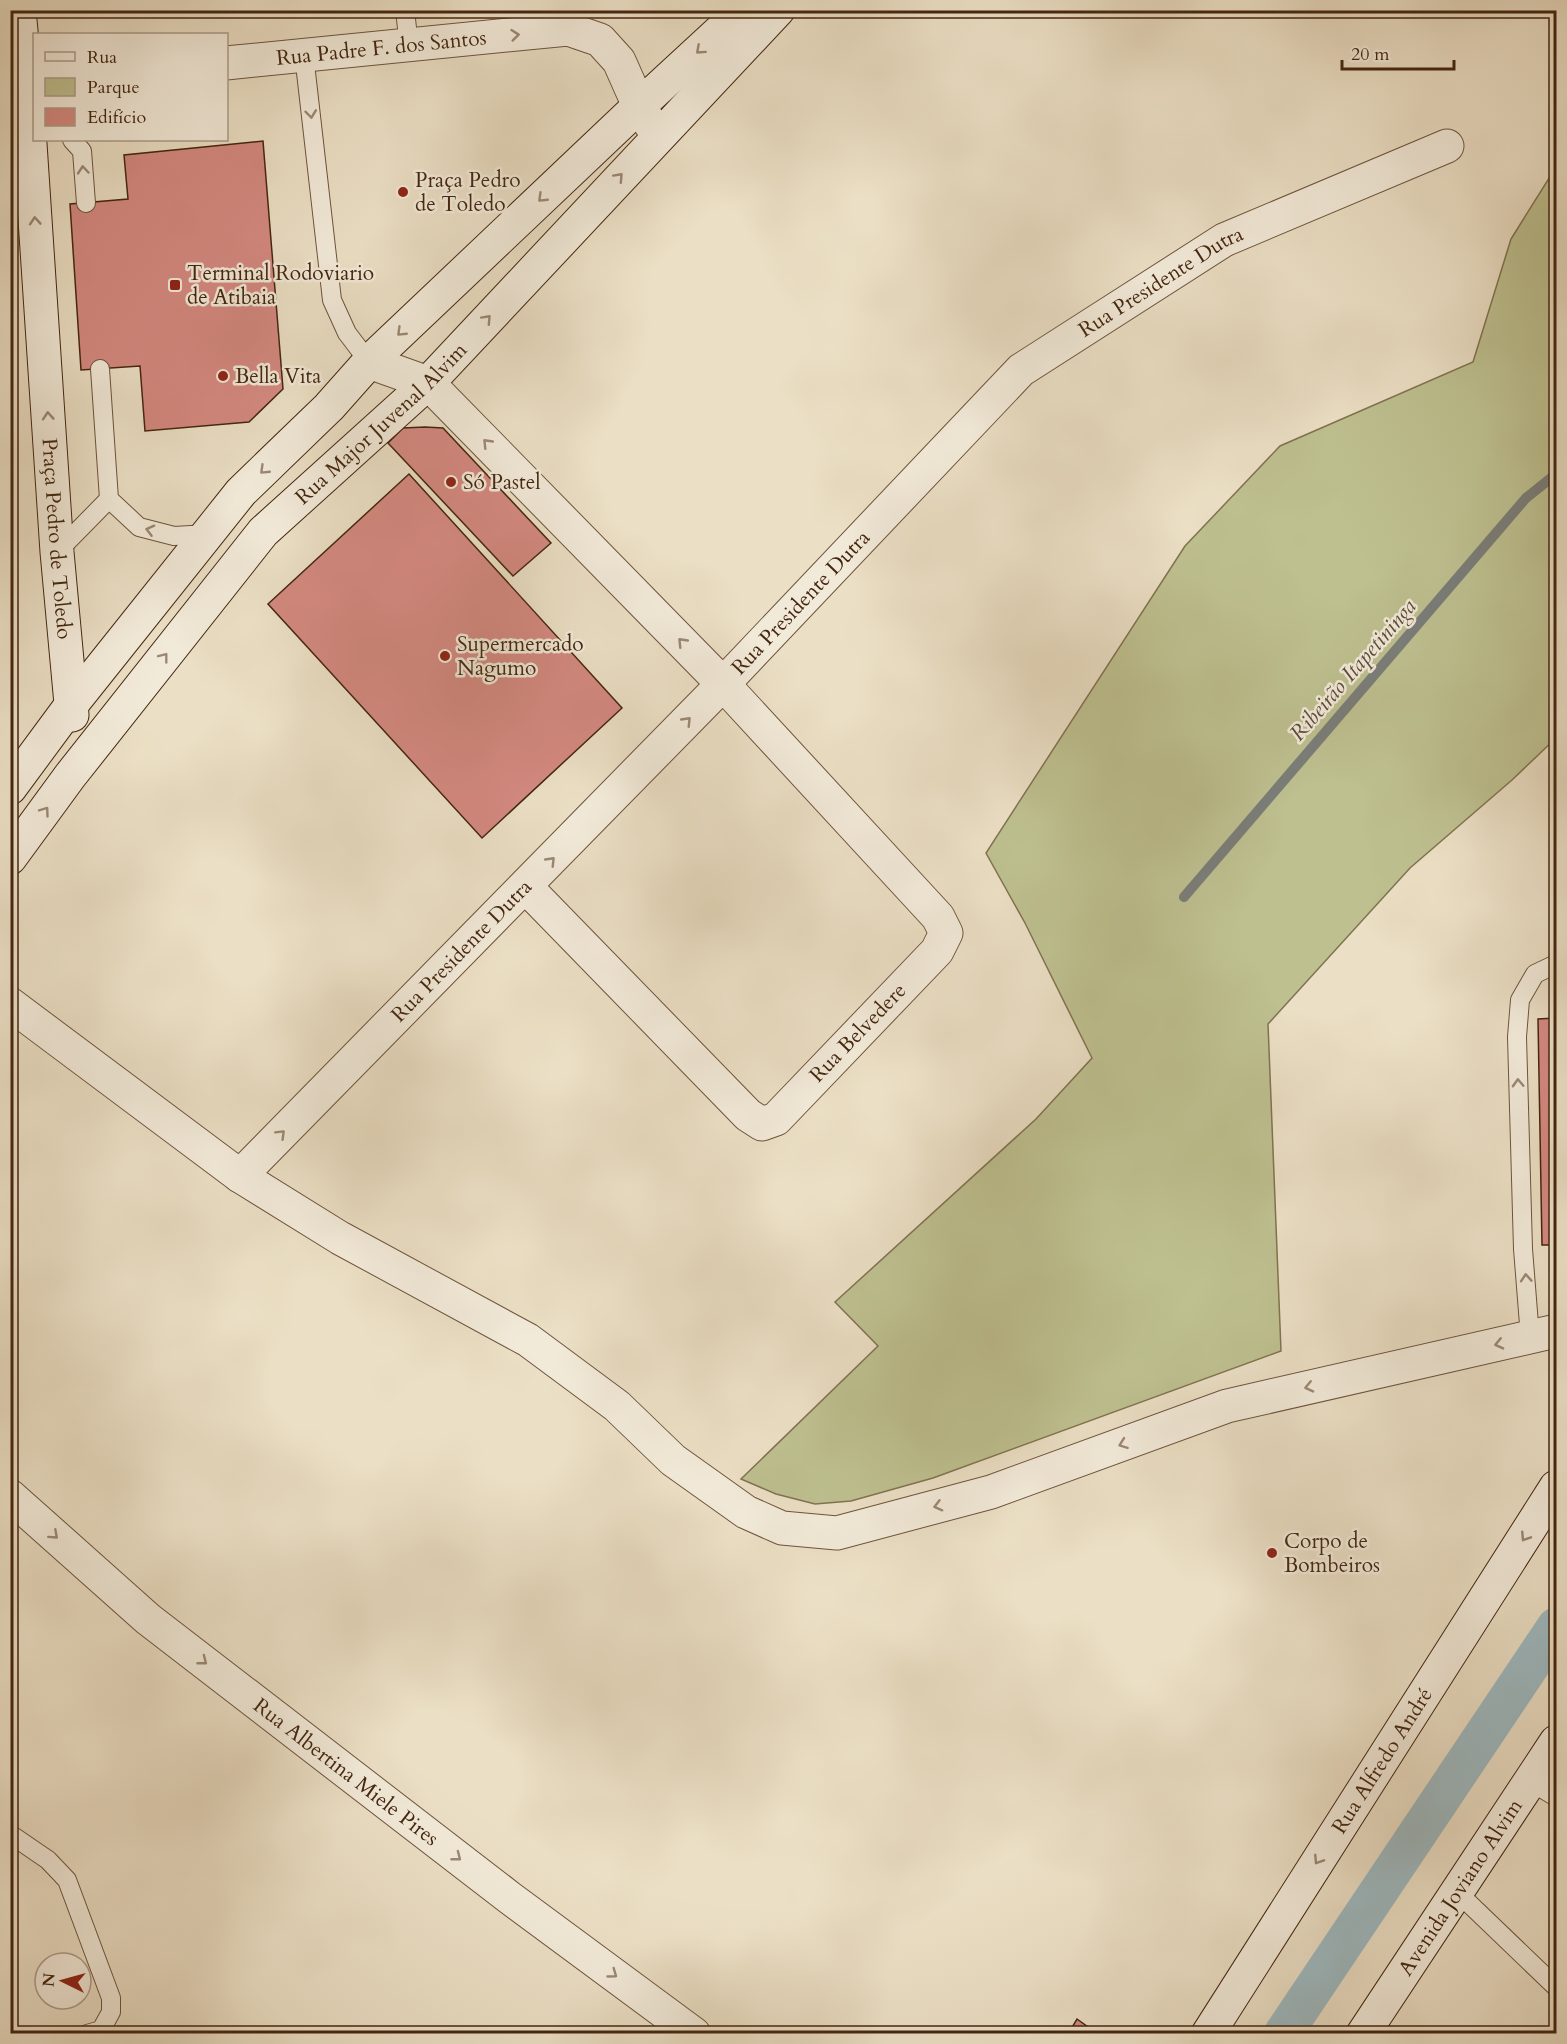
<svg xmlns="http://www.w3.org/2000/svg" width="1567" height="2044" font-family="Cardo,serif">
<rect width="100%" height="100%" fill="#ebdfc5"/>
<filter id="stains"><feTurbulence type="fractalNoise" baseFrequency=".00333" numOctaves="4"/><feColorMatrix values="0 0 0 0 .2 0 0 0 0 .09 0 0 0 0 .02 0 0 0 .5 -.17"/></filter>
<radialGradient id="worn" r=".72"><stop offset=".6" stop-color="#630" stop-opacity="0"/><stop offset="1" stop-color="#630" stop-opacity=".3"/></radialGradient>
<polygon fill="#bec090" stroke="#817350" stroke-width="1.5" points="1556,167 1556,738 1512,780 1410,868 1268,1024 1281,1351 933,1478 851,1501 815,1504 776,1494 741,1479 878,1346 835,1302 1036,1119 1092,1058 1025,923 986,853 1185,546 1280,446 1473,362 1511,239"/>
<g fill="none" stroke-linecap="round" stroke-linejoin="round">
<polyline stroke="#7a7e7a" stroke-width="10" points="1184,897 1526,498 1556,474"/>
<polyline stroke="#9eb9c0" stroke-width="39" points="1283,2034 1556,1627"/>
</g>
<g fill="#d48981" stroke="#442610" stroke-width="1.5">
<polygon points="263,141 283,389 249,422 145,431 140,366 81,370 70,204 128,199 124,155"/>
<polygon points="425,427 443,428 551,543 513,576 388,443 403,428"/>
<polygon points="409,474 622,708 482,838 268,604"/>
<polygon points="1556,1018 1556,1245 1542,1245 1538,1019"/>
<polygon points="1077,2019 1098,2034 1068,2034"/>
</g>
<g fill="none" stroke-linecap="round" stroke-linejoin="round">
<defs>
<g id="lane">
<polyline points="405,10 409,46"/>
<polyline points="304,55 332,300 347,333 369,362"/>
<polyline points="72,140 82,151 86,203"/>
<polyline points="100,369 109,499 139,527 174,536 208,534"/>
<polyline points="57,552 109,499"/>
<polyline points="1530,1337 1523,1249 1517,1037 1520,1000 1535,974 1556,964"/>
<polyline points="1531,1782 1556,1797"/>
<polyline points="10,1834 48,1860 67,1880 111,1998 111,2012 101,2030 87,2034"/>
<polyline points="1456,1891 1556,1987"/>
</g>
<g id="street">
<path id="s1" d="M 226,63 L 568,29 L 600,40 L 619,61 L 639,106 L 658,136"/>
<polyline points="369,362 428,383 723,684 938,917 946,933 937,951 776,1119 762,1124 748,1115 526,887"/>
<polyline points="10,1004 240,1176 340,1238 528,1340 617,1406 673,1460 746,1512 782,1528 837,1533 991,1492 1227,1406 1556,1331"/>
<path id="s2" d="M 240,1176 L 723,684 L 1021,370 L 1224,240 L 1447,146"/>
<path id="s3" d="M 10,1496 L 148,1619 L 510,1898 L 694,2034"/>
</g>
<g id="secondary">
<path id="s4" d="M 19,10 L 26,83 L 57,552 L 72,715"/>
<polyline points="10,788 72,704 241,492 329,407 369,362 639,106 743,10"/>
<path id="s5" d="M 10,858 L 70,776 L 263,532 L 428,383 L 778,10"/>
<path id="s6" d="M 1208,2034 L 1556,1487"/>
<path id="s7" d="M 1363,2034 L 1556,1742"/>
</g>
</defs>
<use href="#lane" stroke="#6e543d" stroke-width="20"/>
<use href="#street" stroke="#6e543d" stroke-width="35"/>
<use href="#secondary" stroke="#442610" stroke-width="35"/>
<use href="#lane" stroke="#f2ead9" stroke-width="18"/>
<use href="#street" stroke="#f2ead9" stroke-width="33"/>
<use href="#secondary" stroke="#f2ead9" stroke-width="33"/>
</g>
<defs><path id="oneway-chevron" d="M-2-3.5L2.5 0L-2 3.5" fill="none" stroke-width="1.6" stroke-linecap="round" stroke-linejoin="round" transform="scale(1.5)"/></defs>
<g stroke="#9b8874">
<use href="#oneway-chevron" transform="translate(515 35) rotate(-6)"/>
<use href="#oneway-chevron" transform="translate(700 50) rotate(138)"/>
<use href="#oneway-chevron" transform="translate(311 114) rotate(83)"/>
<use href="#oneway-chevron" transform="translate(83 170) rotate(-95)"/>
<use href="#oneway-chevron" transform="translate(619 177) rotate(-47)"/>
<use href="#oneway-chevron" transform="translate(542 198) rotate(136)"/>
<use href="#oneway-chevron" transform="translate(35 221) rotate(-94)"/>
<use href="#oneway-chevron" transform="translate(487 319) rotate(-47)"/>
<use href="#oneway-chevron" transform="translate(401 332) rotate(136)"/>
<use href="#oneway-chevron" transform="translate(48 416) rotate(-94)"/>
<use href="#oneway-chevron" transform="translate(487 443) rotate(-134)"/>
<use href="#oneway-chevron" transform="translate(264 470) rotate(136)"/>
<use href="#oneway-chevron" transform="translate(150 530) rotate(-166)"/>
<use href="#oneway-chevron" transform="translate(682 642) rotate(-134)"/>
<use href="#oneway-chevron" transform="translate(164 657) rotate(-52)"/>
<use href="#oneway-chevron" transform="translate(687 721) rotate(-46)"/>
<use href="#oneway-chevron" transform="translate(45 811) rotate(-54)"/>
<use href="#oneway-chevron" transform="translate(551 861) rotate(-46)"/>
<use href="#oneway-chevron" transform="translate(1518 1083) rotate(-92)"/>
<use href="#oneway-chevron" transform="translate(281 1134) rotate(-45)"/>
<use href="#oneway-chevron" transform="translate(1526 1278) rotate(-94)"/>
<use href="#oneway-chevron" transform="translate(1499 1344) rotate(167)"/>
<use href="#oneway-chevron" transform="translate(1309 1387) rotate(167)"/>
<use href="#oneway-chevron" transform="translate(1123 1444) rotate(160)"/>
<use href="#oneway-chevron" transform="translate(938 1506) rotate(165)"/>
<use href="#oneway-chevron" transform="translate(54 1535) rotate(42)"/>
<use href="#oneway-chevron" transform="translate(1525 1537) rotate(123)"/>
<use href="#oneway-chevron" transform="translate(203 1661) rotate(38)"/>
<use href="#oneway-chevron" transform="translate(457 1857) rotate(38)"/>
<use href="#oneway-chevron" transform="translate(1318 1860) rotate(123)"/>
<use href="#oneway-chevron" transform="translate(613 1974) rotate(36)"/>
</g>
<g fill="#8f2418" stroke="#f2ead9" stroke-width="2">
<circle cx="403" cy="192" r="6"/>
<rect x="169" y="279" width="12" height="12" rx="3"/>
<circle cx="223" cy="376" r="6"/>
<circle cx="451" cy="482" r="6"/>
<circle cx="445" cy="656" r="6"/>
<circle cx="1272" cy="1553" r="6"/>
</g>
<g text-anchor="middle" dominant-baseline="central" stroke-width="5" stroke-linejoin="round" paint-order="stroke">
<g font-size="21" fill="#442610" stroke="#f2ead9">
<text stroke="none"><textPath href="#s1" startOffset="156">Rua Padre F. dos Santos</textPath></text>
<text stroke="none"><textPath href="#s2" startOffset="1288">Rua Presidente Dutra</textPath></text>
<text stroke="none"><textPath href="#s5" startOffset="573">Rua Major Juvenal Alvim</textPath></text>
<text stroke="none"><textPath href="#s4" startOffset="530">Praça Pedro de Toledo</textPath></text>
<text stroke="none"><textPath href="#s2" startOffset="802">Rua Presidente Dutra</textPath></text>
<text stroke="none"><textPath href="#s2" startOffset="316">Rua Presidente Dutra</textPath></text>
<text transform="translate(858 1033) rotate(-46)">Rua Belvedere</text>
<text stroke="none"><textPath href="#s6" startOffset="324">Rua Alfredo André</textPath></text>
<text stroke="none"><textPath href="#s3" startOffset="435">Rua Albertina Miele Pires</textPath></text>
<text stroke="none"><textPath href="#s7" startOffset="176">Avenida Joviano Alvim</textPath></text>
</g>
<g font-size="21" fill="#442610" stroke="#f2ead9" text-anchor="start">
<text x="415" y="180">Praça Pedro<tspan x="415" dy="24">de Toledo</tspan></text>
<text x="187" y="273">Terminal Rodoviario<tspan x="187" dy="24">de Atibaia</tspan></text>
<text x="235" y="376">Bella Vita</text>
<text x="463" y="482">Só Pastel</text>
<text x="457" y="644">Supermercado<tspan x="457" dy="24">Nagumo</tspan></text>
<text x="1284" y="1541">Corpo de<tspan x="1284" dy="24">Bombeiros</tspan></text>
</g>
<g font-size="22" font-style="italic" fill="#5a4b3c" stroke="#f2ead9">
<text transform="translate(1353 670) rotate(-49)">Ribeirão Itapetininga</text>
</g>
</g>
<rect width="1567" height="2044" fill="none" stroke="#ebdfc5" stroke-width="36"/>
<rect x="12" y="12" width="1543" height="2020" fill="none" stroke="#442610" stroke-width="3"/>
<rect x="18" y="18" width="1531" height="2008" fill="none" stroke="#442610" stroke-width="1.5"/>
<rect x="33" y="33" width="195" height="108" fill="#f2ead9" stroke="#ac9c89" stroke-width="1.5"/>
<rect x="45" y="52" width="30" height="9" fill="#f2ead9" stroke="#ac9c89" stroke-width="1.5"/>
<text x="87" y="63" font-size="18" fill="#442610">Rua</text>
<rect x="45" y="78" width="30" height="18" fill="#bec090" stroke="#ac9c89" stroke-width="1.5"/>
<text x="87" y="93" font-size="18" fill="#442610">Parque</text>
<rect x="45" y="108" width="30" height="18" fill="#d48981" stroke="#ac9c89" stroke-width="1.5"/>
<text x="87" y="123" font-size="18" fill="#442610">Edifício</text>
<g transform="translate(63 1981) rotate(275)"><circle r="28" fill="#f2ead9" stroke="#ac9c89" stroke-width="1.5"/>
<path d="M0-4.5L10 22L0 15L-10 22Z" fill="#8f2418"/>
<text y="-9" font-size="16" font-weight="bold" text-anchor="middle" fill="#442610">N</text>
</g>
<path d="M1342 60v9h112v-9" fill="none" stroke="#442610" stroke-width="3"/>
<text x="1351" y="60" font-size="18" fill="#442610" stroke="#f2ead9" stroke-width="4.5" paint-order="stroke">20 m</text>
<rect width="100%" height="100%" filter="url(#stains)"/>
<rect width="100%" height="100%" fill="url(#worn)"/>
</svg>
